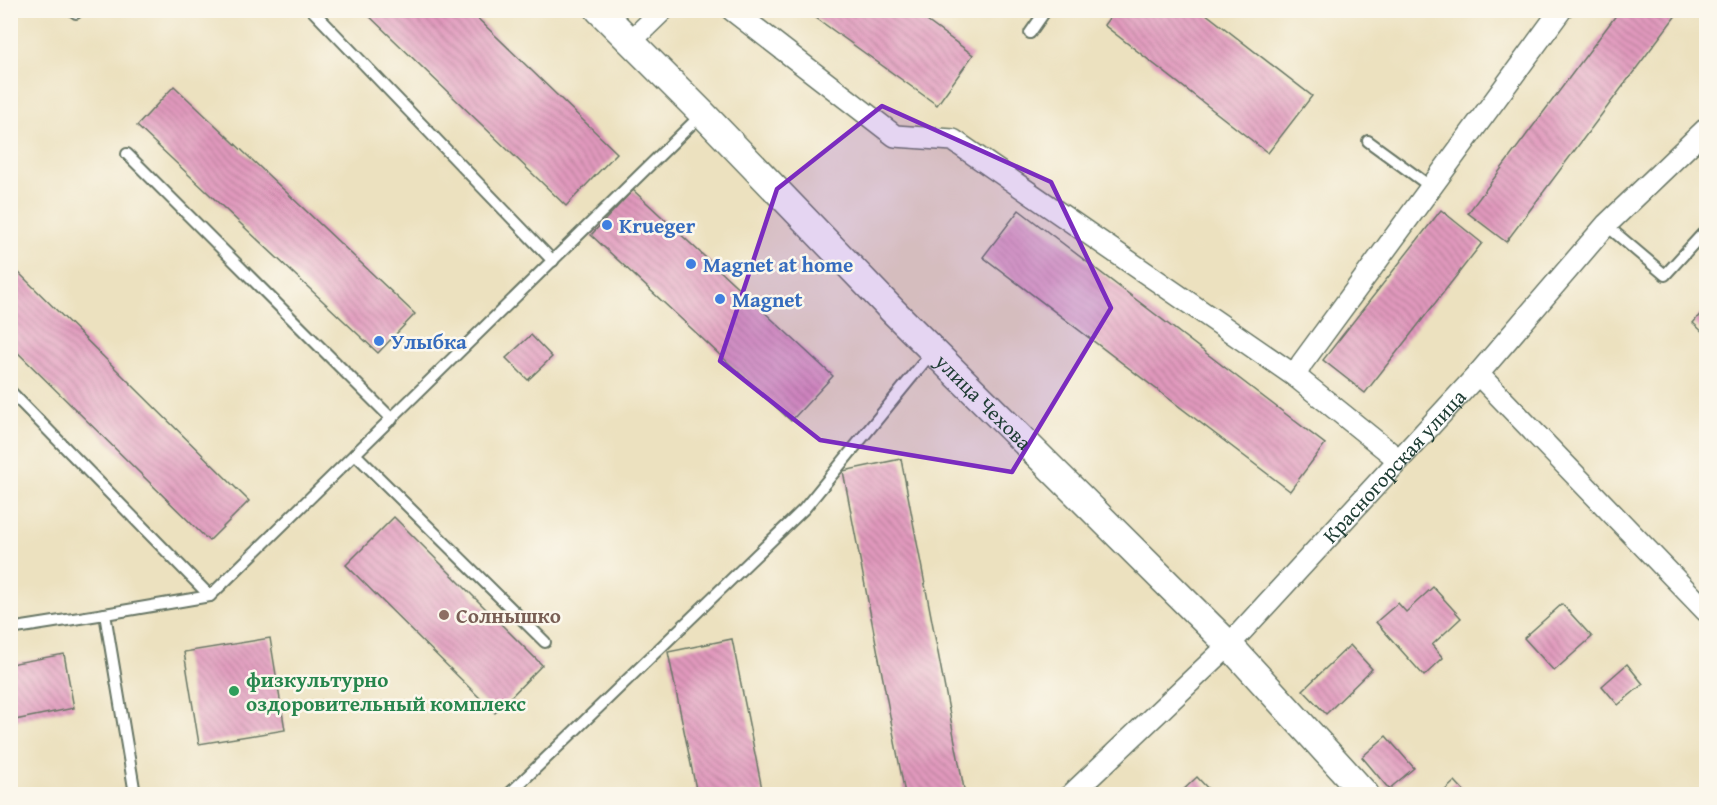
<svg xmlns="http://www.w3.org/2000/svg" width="1717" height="805" font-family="'Gentium Book Plus',serif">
<defs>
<pattern id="building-back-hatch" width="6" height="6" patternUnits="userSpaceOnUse" patternTransform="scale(1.5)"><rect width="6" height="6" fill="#e199bd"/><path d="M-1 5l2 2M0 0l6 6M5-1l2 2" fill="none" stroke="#b67e9a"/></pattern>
</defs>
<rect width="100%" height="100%" fill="#fbf7ec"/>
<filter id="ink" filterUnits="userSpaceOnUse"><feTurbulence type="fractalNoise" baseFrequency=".0167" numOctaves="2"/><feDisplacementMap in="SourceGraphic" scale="12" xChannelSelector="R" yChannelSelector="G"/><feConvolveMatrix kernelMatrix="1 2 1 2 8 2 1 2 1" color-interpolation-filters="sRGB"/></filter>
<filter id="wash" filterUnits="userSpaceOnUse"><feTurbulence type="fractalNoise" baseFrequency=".008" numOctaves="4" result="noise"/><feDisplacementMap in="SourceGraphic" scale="24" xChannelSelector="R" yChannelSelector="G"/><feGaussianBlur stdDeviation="1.35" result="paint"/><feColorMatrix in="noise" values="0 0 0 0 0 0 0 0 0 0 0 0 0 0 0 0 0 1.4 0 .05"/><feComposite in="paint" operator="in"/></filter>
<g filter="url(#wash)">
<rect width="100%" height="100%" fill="#ece1bf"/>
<g id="blocks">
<g fill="url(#building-back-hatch)">
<polygon points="363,10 469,10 617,153 566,206"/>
<polygon points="805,10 912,10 973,55 937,105"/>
<polygon points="1115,10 1201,10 1312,96 1268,153 1104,25"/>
<polygon points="1620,10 1680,10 1506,242 1468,213"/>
<polygon points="174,86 415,314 378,353 137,126"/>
<polygon points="633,190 833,376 791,421 591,235"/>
<polygon points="1019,210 1325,444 1290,491 983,257"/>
<polygon points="1441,210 1482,243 1365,393 1323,360"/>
<polygon points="10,264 249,501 209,541 10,345"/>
<polygon points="1706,307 1706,335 1693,323"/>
<polygon points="531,335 552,357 528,380 506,358"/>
<polygon points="901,459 965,794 905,794 843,471"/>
<polygon points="394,517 542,665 495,713 346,565"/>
<polygon points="1433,587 1461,618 1432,645 1443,658 1424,676 1376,622 1398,603 1406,612"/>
<polygon points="1562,604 1592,637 1554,671 1524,638"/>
<polygon points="270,638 285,730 199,744 184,652"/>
<polygon points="732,639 763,794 697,794 668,652"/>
<polygon points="1350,645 1372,669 1326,714 1303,690"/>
<polygon points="64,654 74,708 10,721 10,664"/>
<polygon points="1627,664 1643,684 1618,705 1602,686"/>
<polygon points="1386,736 1414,768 1389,789 1362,757"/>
<polygon points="1197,777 1213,794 1179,794"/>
<polygon points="1455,781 1467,794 1441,794"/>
</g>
</g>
</g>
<g filter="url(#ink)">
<use href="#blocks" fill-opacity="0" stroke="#677665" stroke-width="1.5"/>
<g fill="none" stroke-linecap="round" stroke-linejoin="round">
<defs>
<g id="service">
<polyline points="73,10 76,13"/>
<polyline points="312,10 553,261"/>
<polyline points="1030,33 1046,10"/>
<polyline points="1368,141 1431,187"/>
<polyline points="127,154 392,419"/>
<polyline points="1606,225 1665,275 1706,230"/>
<polyline points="10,391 210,596"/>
<polyline points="355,454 545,642"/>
<polyline points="10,629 105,614"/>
<polyline points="135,794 105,614 210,596 702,114"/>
<polyline points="509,794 804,509 933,351"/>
</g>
<g id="minor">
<polyline points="732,10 895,136 953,140 1295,376"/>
<polyline points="630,42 663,10"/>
<polyline points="1478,374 1706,611"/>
<polyline points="1399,460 1295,376 1302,363 1561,10"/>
<path id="s1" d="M 1072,794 L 1229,645 L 1478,374 L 1606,225 L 1706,129"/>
</g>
<g id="tertiary">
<path id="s2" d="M 599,10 L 703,114 L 893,311 L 1229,645 L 1365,794"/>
</g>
</defs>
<use href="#service" stroke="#677665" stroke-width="14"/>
<use href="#minor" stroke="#677665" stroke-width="24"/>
<use href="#tertiary" stroke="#677665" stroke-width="30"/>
<use href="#service" stroke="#fff" stroke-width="10"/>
<use href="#minor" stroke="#fff" stroke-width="21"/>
<use href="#tertiary" stroke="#fff" stroke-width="27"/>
</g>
</g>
<path fill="#7b2cbf" fill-opacity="0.2" stroke="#7b2cbf" stroke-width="4.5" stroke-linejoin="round" d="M 882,106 L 1051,182 L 1111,308 L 1012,472 L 820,440 L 720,361 L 777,189 Z"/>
<g fill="#3f7fe0" stroke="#fbf7ec" stroke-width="2">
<circle cx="607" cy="225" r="6"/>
<circle cx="691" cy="264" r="6"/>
<circle cx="720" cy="299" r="6"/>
<circle cx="379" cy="341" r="6"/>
</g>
<circle fill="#8d6e63" stroke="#fbf7ec" stroke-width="2" cx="444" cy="615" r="6"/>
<circle fill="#2e9e5b" stroke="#fbf7ec" stroke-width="2" cx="234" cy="691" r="6"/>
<g text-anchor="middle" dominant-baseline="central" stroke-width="5" stroke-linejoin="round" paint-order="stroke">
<g font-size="21" font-weight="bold" fill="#366cbe" stroke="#fbf7ec" text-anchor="start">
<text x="619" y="225">Krueger</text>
<text x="703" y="264">Magnet at home</text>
<text x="732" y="299">Magnet</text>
<text x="391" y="341">Улыбка</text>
</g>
<g font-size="21" fill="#1f3d34" stroke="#fbf7ec">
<text stroke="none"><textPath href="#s2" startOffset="549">улица Чехова</textPath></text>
<text stroke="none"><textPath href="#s1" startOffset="460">Красногорская улица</textPath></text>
</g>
<g font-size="21" font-weight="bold" fill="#785e54" stroke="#fbf7ec" text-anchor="start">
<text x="456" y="615">Солнышко</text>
</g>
<g font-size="21" font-weight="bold" fill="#27864d" stroke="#fbf7ec" text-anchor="start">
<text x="246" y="679">физкультурно<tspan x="246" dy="24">оздоровительный комплекс</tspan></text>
</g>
</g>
<rect width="1717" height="805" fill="none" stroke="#fbf7ec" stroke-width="36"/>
</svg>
